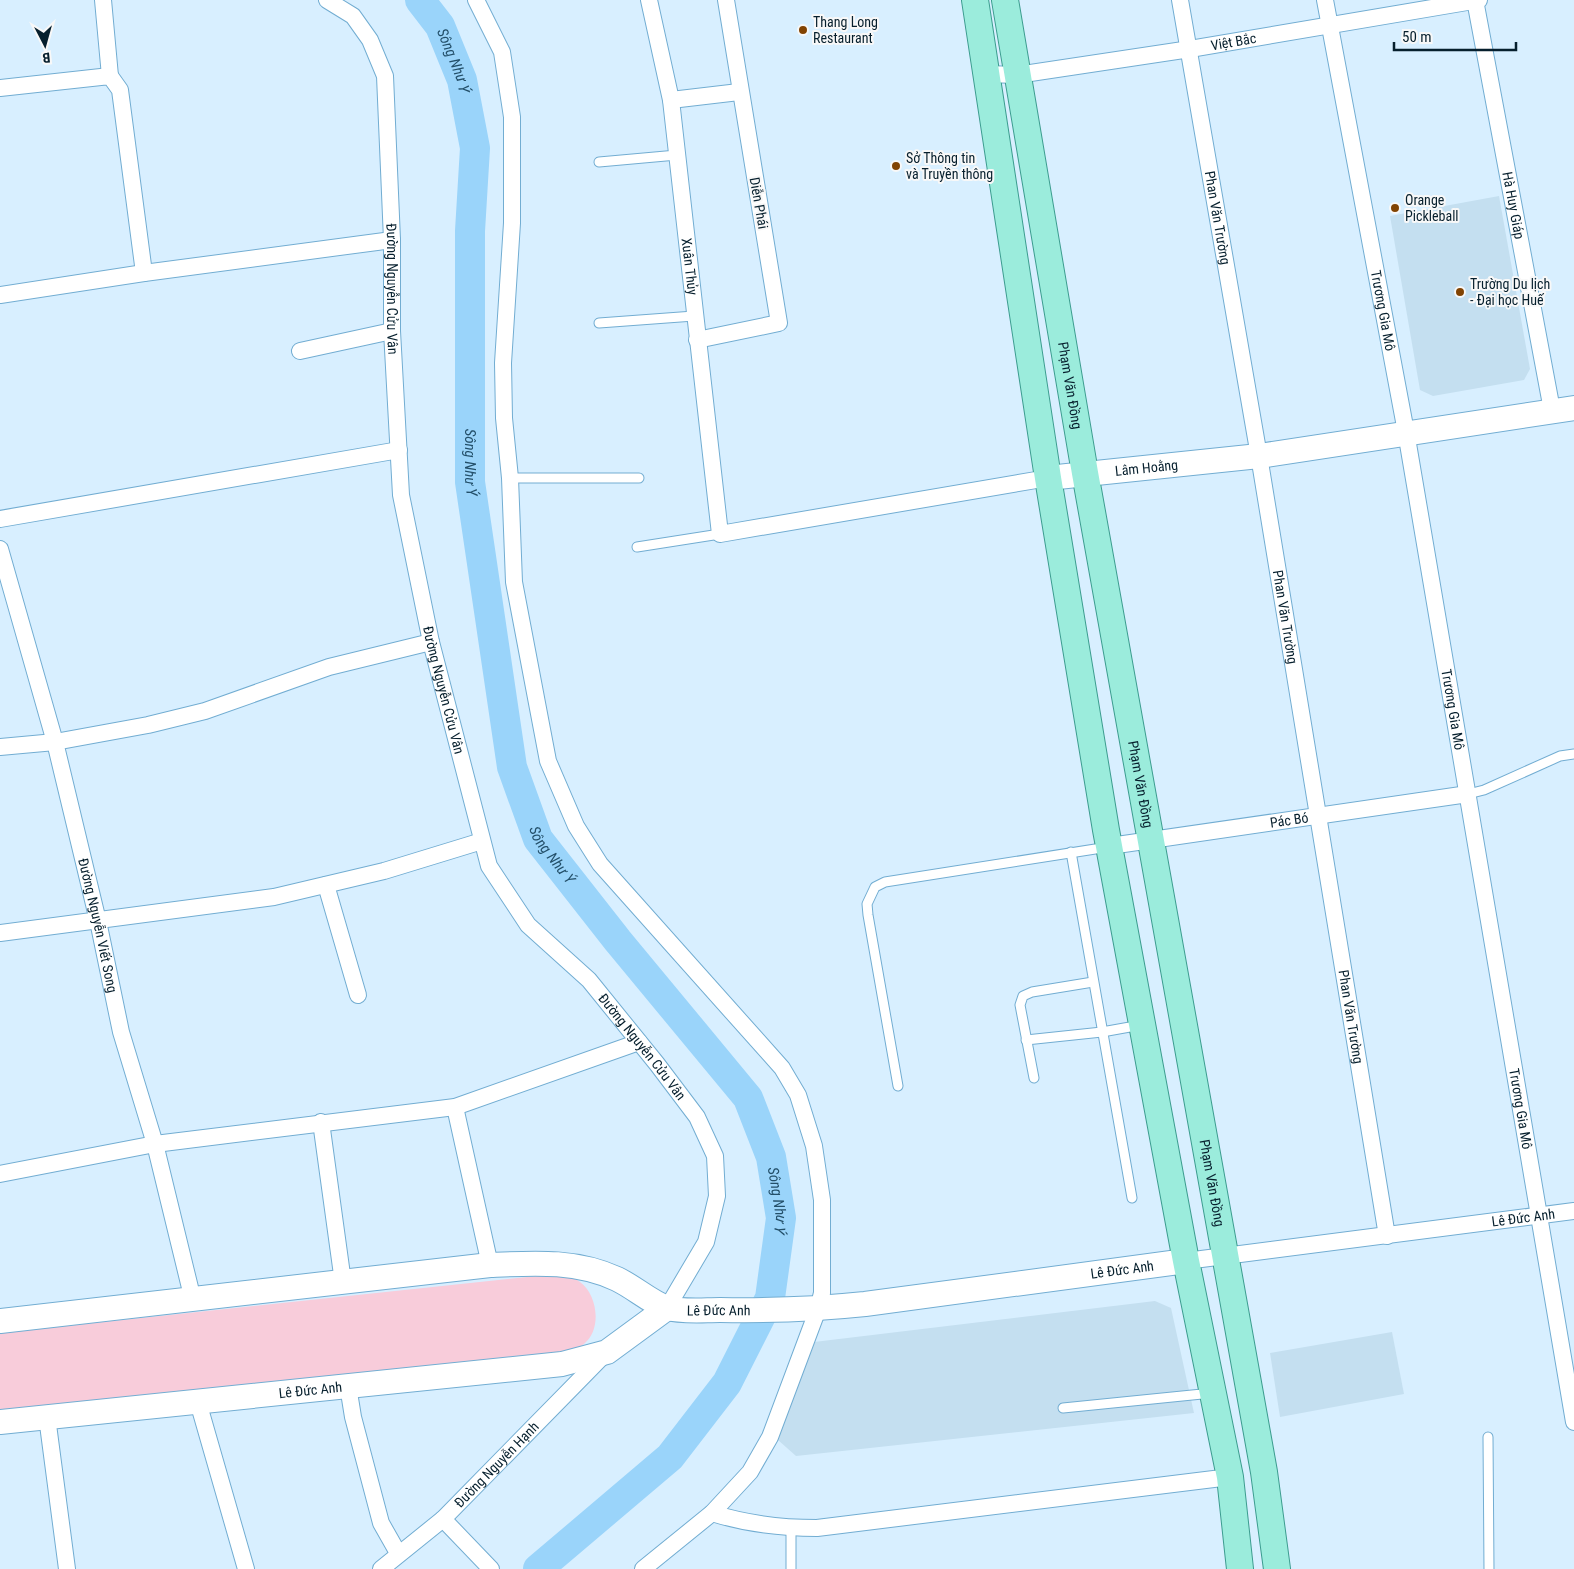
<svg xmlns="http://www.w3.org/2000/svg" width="1574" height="1569" font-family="'Roboto Condensed',sans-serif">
<rect width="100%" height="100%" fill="#d8efff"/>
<g fill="#c4dff0">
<polygon points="1499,196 1530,369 1524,380 1433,396 1420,390 1390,216"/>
<polygon points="1155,1301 1171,1308 1194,1413 796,1456 778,1440 814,1342"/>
<polygon points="1392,1332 1404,1394 1280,1417 1270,1353"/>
</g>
<path fill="#f8ccda" d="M 546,1275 C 557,1276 571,1275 580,1282 C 598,1295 602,1330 584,1344 C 578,1349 570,1351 563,1354 L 0,1414 L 0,1333 Z"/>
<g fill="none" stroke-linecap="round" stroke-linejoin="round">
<path stroke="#9ad4fa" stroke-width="30" id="s1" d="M 420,0 L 440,26 L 462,80 L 475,148 L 470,231 L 470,482 L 512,767 L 538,839 L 618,941 L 748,1098 L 771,1157 L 781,1218 L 770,1298 L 727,1383 L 670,1457 L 538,1569"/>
<defs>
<g id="lane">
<polyline points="599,162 677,155"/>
<polyline points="599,323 694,316"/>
<polyline points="510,478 639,478"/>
<polyline points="637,547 720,534"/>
<polyline points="1468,794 1484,790 1560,756 1574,754"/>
<polyline points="1071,852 1132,1198"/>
<polyline points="1026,1040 1102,1032 1141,1025"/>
<polyline points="1034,1078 1020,1005 1023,996 1032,992 1093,982"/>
<polyline points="898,1086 868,915 867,904 875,887 885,882 1108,847"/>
<polyline points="1063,1408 1212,1393"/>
<polyline points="1488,1437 1489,1569"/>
<polyline points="791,1528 791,1569"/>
</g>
<g id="street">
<polyline points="103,0 110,76"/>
<path id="s2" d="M 327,0 L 353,16 L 370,40 L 385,76 L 392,240 L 392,331 L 401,495 L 431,642 L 489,866 L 528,925 L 589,980 L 657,1064 L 697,1117 L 715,1156 L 717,1196 L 706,1242 L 667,1308"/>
<polyline points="476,0 502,52 512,117 512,223 503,363 504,418 510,478 514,582 548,761 576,826 600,864 782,1068 798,1095 814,1146 822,1200 822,1293 818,1309 770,1437 750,1472 712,1513 643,1569"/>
<path id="s3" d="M 649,0 L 671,100 L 720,534 L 1048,478"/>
<path id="s4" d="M 1180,0 L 1259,456 L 1387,1236"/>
<path id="s5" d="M 1325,0 L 1406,432 L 1574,1422"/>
<path id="s6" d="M 1475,0 L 1552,410"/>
<path id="s7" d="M 986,74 L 1017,75 L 1190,49 L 1479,0"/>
<polyline points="0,88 110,76 120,90 144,273"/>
<polyline points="671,100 739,92"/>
<polyline points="0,295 144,273 392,240"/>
<polyline points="697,340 779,323 726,0"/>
<polyline points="300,351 392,331"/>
<polyline points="0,519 399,450"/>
<path id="s8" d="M 0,549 L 55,742 L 98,921 L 121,1032 L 155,1144 L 193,1300"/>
<polyline points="0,747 55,742 148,725 205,711 329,667 431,642"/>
<path id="s9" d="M 1110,846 L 1468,794"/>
<polyline points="326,885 358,995"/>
<polyline points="0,933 274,897 384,871 482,841"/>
<polyline points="455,1107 490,1265"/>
<polyline points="321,1122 343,1282"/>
<polyline points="0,1174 155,1144 455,1107 639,1042"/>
<path id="s10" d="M 1186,1261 L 1574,1211"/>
<polyline points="348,1386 353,1417 381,1523 398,1553"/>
<polyline points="198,1402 246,1569"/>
<polyline points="47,1417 67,1569"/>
<path d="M 712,1513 C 747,1524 780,1528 817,1528 L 1230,1477"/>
<polyline points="443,1519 491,1569"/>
<path id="s11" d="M 381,1569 L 443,1519 L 604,1355"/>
</g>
<g id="secondary">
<path id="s12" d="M 1048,478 L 1259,456 L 1574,408"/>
<path id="s13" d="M 0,1321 L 490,1265 C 534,1263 576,1260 617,1279 C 634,1287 650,1302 667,1308 C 682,1312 704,1310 720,1310 C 769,1311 817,1309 865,1304 L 1186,1261"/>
<path id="s14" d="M 0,1422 L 562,1364 L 607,1352 L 667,1308"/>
</g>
<g id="primary">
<polyline points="975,0 1048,478 1106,830 1186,1261 1230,1477 1240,1569"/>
<path id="s15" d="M 1005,0 L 1085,473 L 1264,1472 L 1277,1569"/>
</g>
</defs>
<use href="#lane" stroke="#72add2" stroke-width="11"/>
<use href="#street" stroke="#72add2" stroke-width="18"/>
<use href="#secondary" stroke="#72add2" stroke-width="26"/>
<use href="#primary" stroke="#3c9c8f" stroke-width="28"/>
<use href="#lane" stroke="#fff" stroke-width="9"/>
<use href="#street" stroke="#fff" stroke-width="16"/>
<use href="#secondary" stroke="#fff" stroke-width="24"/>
<use href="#primary" stroke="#9becdc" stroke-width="26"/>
</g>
<g fill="#814302" stroke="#f8f8f8" stroke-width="2">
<circle cx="803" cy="30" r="5"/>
<circle cx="896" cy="166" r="5"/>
<circle cx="1395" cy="208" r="5"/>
<circle cx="1460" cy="292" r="5"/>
</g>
<g text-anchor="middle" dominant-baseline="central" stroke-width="4" stroke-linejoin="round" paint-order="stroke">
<g font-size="14" fill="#061f2d" stroke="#f8f8f8" text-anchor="start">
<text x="813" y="22">Thang Long<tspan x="813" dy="16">Restaurant</tspan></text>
<text x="906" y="158">Sở Thông tin<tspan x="906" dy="16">và Truyền thông</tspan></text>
<text x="1405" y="200">Orange<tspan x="1405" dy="16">Pickleball</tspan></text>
<text x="1470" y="284">Trường Du lịch<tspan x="1470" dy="16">- Đại học Huế</tspan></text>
</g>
<g font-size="14" fill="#061f2d" stroke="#f8f8f8">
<text stroke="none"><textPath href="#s7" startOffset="250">Việt Bắc</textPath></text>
<text transform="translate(759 203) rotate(80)">Diễn Phái</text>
<text stroke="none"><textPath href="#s6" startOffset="209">Hà Huy Giáp</textPath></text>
<text stroke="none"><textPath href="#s4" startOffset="221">Phan Văn Trường</textPath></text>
<text stroke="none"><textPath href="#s3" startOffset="270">Xuân Thủy</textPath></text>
<text stroke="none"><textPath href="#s2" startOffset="312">Đường Nguyễn Cửu Vân</textPath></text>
<text stroke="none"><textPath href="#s5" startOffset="316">Trương Gia Mô</textPath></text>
<text stroke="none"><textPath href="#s15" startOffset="391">Phạm Văn Đồng</textPath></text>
<text stroke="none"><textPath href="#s12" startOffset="99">Lâm Hoằng</textPath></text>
<text stroke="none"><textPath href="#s4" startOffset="626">Phan Văn Trường</textPath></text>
<text stroke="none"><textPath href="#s2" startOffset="718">Đường Nguyễn Cửu Vân</textPath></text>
<text stroke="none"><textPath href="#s5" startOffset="721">Trương Gia Mô</textPath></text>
<text stroke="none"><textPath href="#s15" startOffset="796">Phạm Văn Đồng</textPath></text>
<text stroke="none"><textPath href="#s9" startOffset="181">Pác Bó</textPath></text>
<text stroke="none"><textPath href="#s8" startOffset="389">Đường Nguyễn Viết Song</textPath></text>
<text stroke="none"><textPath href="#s4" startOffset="1031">Phan Văn Trường</textPath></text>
<text stroke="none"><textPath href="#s2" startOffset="1138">Đường Nguyễn Cửu Vân</textPath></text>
<text stroke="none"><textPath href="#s5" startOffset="1126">Trương Gia Mô</textPath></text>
<text stroke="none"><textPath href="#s15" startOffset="1201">Phạm Văn Đồng</textPath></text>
<text stroke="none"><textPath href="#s10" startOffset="340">Lê Đức Anh</textPath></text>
<text stroke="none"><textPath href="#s13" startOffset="1138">Lê Đức Anh</textPath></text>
<text stroke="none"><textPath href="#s13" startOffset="732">Lê Đức Anh</textPath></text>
<text stroke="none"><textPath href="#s14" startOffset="312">Lê Đức Anh</textPath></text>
<text stroke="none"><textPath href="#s11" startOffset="156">Đường Nguyễn Hạnh</textPath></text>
</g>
<g font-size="15" font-style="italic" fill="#234f69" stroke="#f8f8f8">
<text stroke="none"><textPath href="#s1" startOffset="70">Sông Như Ý</textPath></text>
<text stroke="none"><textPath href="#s1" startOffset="475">Sông Như Ý</textPath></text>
<text stroke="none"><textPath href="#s1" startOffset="880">Sông Như Ý</textPath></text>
<text stroke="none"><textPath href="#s1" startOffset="1300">Sông Như Ý</textPath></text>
</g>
</g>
<g transform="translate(45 45) rotate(174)" stroke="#f8f8f8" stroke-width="4" paint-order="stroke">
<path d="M0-4L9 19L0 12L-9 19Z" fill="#061f2d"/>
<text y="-8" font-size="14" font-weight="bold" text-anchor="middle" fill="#061f2d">B</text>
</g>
<path d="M1394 42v8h122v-8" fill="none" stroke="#061f2d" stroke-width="2.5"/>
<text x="1402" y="42" font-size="15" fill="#061f2d" stroke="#f8f8f8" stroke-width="4" paint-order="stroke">50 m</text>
</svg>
